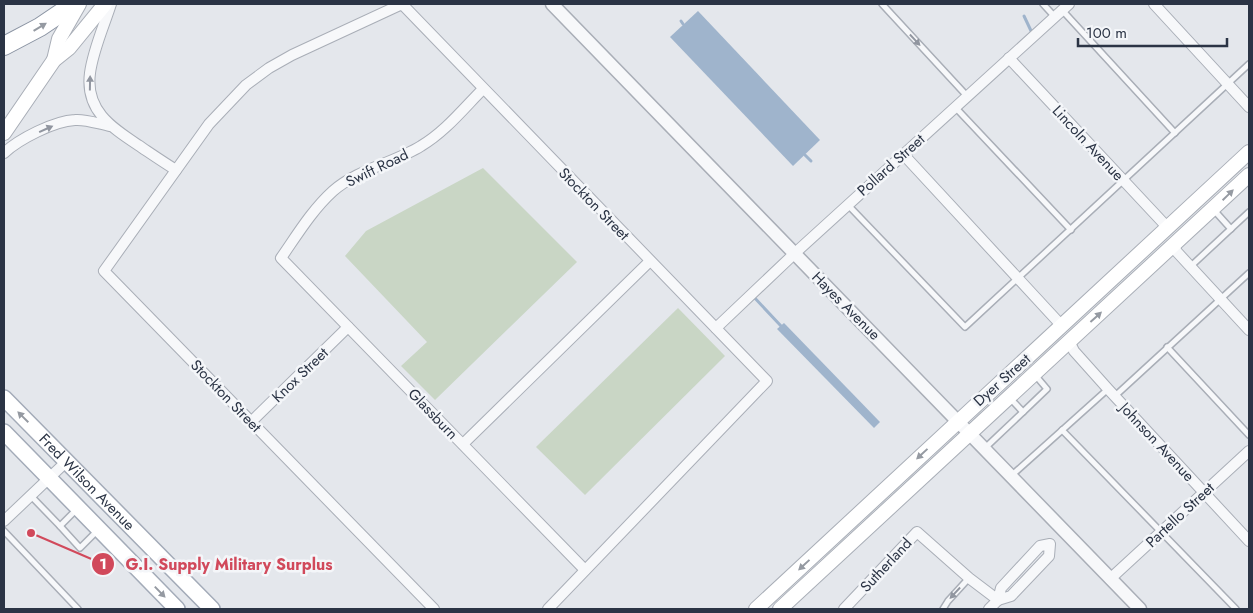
<svg xmlns="http://www.w3.org/2000/svg" width="1253" height="613" font-family="Jost,sans-serif">
<rect width="100%" height="100%" fill="#e4e7ec"/>
<g fill="#c9d6c5">
<polygon points="483,168 577,262 435,400 401,366 427,342 345,256 366,231"/>
<polygon points="678,308 725,356 585,495 536,447"/>
</g>
<g fill="#9fb4cc">
<polygon points="698,11 820,140 793,166 670,37"/>
<polygon points="784,323 880,422 874,428 777,329"/>
</g>
<g fill="none" stroke-linecap="round" stroke-linejoin="round">
<g stroke="#9fb4cc" stroke-width="3">
<polyline points="1024,16 1033,35"/>
<polyline points="681,21 683,24"/>
<polyline points="805,155 811,161"/>
<polyline points="752,295 781,326"/>
</g>
<defs>
<g id="service">
<polyline points="882,4 967,96"/>
<polyline points="1043,4 1055,17"/>
<polyline points="1062,10 1175,133"/>
<polyline points="955,107 1071,230"/>
<polyline points="848,205 965,327 1249,64"/>
<polyline points="1213,209 1231,229"/>
<polyline points="1191,266 1249,212"/>
<polyline points="1167,347 1249,435"/>
<polyline points="1115,396 1249,273"/>
<polyline points="1009,397 1023,412 1047,389 1036,376"/>
<polyline points="1062,430 1236,609"/>
<polyline points="985,448 1023,412"/>
<polyline points="1011,476 1108,389"/>
<polyline points="31,496 60,526 77,509"/>
<polyline points="60,526 80,548 98,530"/>
<polyline points="4,531 78,609"/>
<polyline points="943,609 948,601 969,578"/>
</g>
<g id="minor">
<path d="M 111,4 C 104,26 93,50 90,73 C 85,110 111,127 138,145 C 150,153 163,162 176,170"/>
<polyline points="1154,4 1249,107"/>
<polyline points="1009,58 1168,228"/>
<path d="M 483,89 C 464,108 445,132 421,146 C 394,163 358,169 333,191 C 312,210 297,235 281,258 L 585,570"/>
<path d="M 4,153 C 19,139 54,121 75,120 C 86,119 99,124 110,126"/>
<polyline points="903,154 1062,326"/>
<polyline points="1174,246 1177,252 1249,330"/>
<polyline points="716,328 794,254 1069,4"/>
<polyline points="1069,341 1074,351 1108,389 1249,541"/>
<polyline points="251,422 348,327"/>
<polyline points="463,444 650,261"/>
<polyline points="4,521 67,461"/>
<polygon points="1050,544 1049,556 1011,596 998,600 1001,588 1040,546"/>
<polyline points="1110,579 1249,451"/>
<polyline points="434,609 104,271 209,124 246,85 269,68 292,55 402,4 767,381 548,609"/>
<polyline points="844,609 917,532 969,578 998,600 989,609"/>
</g>
<polyline id="tertiary" points="552,4 1140,609"/>
<g id="secondary">
<polyline points="54,60 59,39 79,4"/>
<polyline points="4,133 54,60 69,48 105,4"/>
<polyline points="756,609 1249,152"/>
<polyline points="780,609 1249,175"/>
</g>
<g id="primary">
<path id="s1" d="M 4,398 L 212,609"/>
<polyline points="4,432 177,609"/>
</g>
<polyline id="motorway" points="4,46 40,27 74,4"/>
</defs>
<use href="#service" stroke="#a9aeb7" stroke-width="8"/>
<use href="#minor" stroke="#a9aeb7" stroke-width="12"/>
<use href="#tertiary" stroke="#a9aeb7" stroke-width="15"/>
<use href="#secondary" stroke="#a9aeb7" stroke-width="16"/>
<use href="#primary" stroke="#a3abb8" stroke-width="18"/>
<use href="#motorway" stroke="#8b94a3" stroke-width="20"/>
<use href="#service" stroke="#f7f8fa" stroke-width="5"/>
<use href="#minor" stroke="#f7f8fa" stroke-width="10"/>
<use href="#tertiary" stroke="#f7f8fa" stroke-width="12"/>
<use href="#secondary" stroke="#fff" stroke-width="14"/>
<use href="#primary" stroke="#fff" stroke-width="15"/>
<use href="#motorway" stroke="#fff" stroke-width="18"/>
</g>
<defs><path id="oneway-solid" d="M-6-.8H1V-3.2L6.5 0L1 3.2V.8H-6Z" transform="scale(1.25)"/></defs>
<g fill="#959aa2">
<use href="#oneway-solid" transform="translate(40 27) rotate(-31)"/>
<use href="#oneway-solid" transform="translate(1228 195) rotate(-44)"/>
<use href="#oneway-solid" transform="translate(1096 317) rotate(-42)"/>
<use href="#oneway-solid" transform="translate(23 417) rotate(-135)"/>
<use href="#oneway-solid" transform="translate(922 454) rotate(137)"/>
<use href="#oneway-solid" transform="translate(804 565) rotate(137)"/>
<use href="#oneway-solid" transform="translate(160 592) rotate(46)"/>
</g>
<g fill="#9196a0">
<use href="#oneway-solid" transform="translate(915 40) rotate(47)"/>
<use href="#oneway-solid" transform="translate(90 83) rotate(-89)"/>
<use href="#oneway-solid" transform="translate(46 129) rotate(-24)"/>
<use href="#oneway-solid" transform="translate(955 593) rotate(133)"/>
</g>
<g text-anchor="middle" dominant-baseline="central" stroke-width="5" stroke-linejoin="round" paint-order="stroke">
<g font-size="15" fill="#2b3445" stroke="#f4f6f9">
<text transform="translate(1088 143) rotate(47)">Lincoln Avenue</text>
<text transform="translate(891 165) rotate(-42)">Pollard Street</text>
<text transform="translate(377 168) rotate(-26)">Swift Road</text>
<text transform="translate(594 204) rotate(46)">Stockton Street</text>
<text transform="translate(846 306) rotate(45)">Hayes Avenue</text>
<text transform="translate(300 375) rotate(-44)">Knox Street</text>
<text transform="translate(1002 380) rotate(-42)">Dyer Street</text>
<text transform="translate(226 396) rotate(46)">Stockton Street</text>
<text transform="translate(433 414) rotate(46)">Glassburn</text>
<text transform="translate(1157 442) rotate(47)">Johnson Avenue</text>
<text stroke="none"><textPath href="#s1" startOffset="118">Fred Wilson Avenue</textPath></text>
<text transform="translate(1180 515) rotate(-43)">Partello Street</text>
<text transform="translate(886 565) rotate(-47)">Sutherland</text>
</g>
</g>
<path fill="none" stroke="#d1495b" stroke-width="2" d="M31 533L103 564"/>
<g fill="#d1495b" stroke="#f4f6f9" stroke-width="2">
<circle cx="31" cy="533" r="5"/>
<circle cx="103" cy="564" r="12"/>
</g>
<g font-size="15" text-anchor="middle" font-weight="bold" fill="#fff">
<text x="103" y="569">1</text>
</g>
<g font-size="16" text-anchor="middle" font-weight="bold" fill="#d1495b" stroke="#f4f6f9" stroke-width="5" stroke-linejoin="round" paint-order="stroke">
<text x="229" y="570">G.I. Supply Military Surplus</text>
</g>
<rect width="1253" height="613" fill="none" stroke="#2b3445" stroke-width="10"/>
<path d="M1078 38v8h149v-8" fill="none" stroke="#2b3445" stroke-width="2.5"/>
<text x="1086" y="38" font-size="15" fill="#2b3445" stroke="#f4f6f9" stroke-width="4" paint-order="stroke">100 m</text>
</svg>
